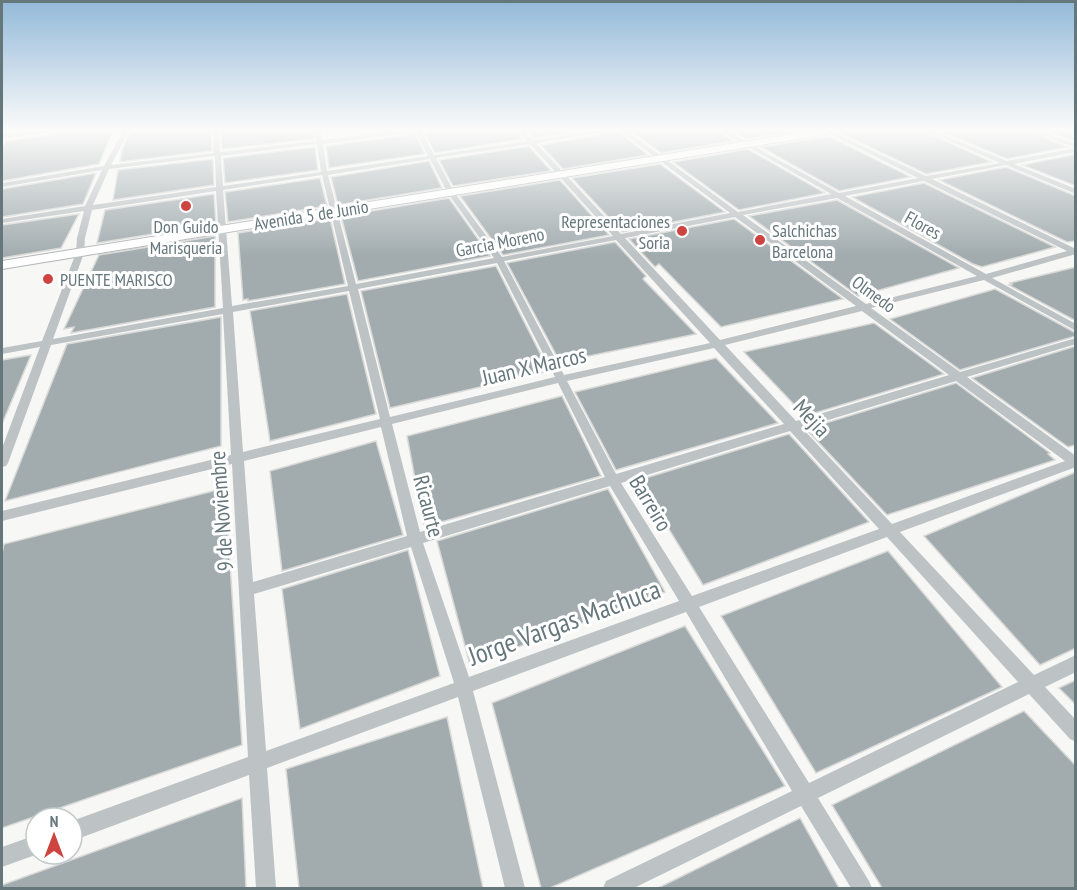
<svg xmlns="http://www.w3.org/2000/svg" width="1077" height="890" font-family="'PT Sans Narrow',sans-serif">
<rect width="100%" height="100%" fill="#f7f7f5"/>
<g fill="#a2acaf" stroke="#d9d9d7" stroke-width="1.5">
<polygon points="78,131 113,131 99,164 2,181 2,147 6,141"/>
<polygon points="131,131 211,131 212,151 120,162 122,149"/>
<polygon points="221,131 313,131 314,139 222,149"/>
<polygon points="434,131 516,131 523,139 435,153 424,132"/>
<polygon points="527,131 581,131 534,138"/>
<polygon points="612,131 618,131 648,155 563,169 541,145 610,133"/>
<polygon points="631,131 718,131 733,141 661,153"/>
<polygon points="731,131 798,131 746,139"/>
<polygon points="836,131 924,131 992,162 926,174"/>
<polygon points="940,131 1028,131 1068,147 1007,159"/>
<polygon points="1044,131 1076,131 1076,141"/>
<polygon points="415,134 425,154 329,168 326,146"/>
<polygon points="829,136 911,177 839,191 761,147"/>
<polygon points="529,146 551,171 453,186 439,160"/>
<polygon points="315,147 318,170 225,183 223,158"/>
<polygon points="748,149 825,193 739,210 673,162"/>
<polygon points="1076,154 1076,186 1022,165"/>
<polygon points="213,159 214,185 113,200 118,170"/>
<polygon points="429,161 442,188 338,205 331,177"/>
<polygon points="660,164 725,212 622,232 572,178"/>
<polygon points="1006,167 1076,196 1076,241 1067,242 939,180"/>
<polygon points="96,173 83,204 2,217 2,189"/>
<polygon points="320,178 327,206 228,222 225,192"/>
<polygon points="560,180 609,235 503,255 460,196"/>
<polygon points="924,183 1055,247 982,267 973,264 852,197"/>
<polygon points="214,194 216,224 97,243 105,210"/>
<polygon points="449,198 490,256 358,281 341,216"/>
<polygon points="837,200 959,268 858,296 749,216"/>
<polygon points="79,214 61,248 2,258 2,225"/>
<polygon points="330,218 345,284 248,301 248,299 243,300 238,233"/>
<polygon points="734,219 843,299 721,327 659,264 655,267 629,239"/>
<polygon points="215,236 215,307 71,333 74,327 64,329 99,255"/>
<polygon points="615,242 646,276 643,279 696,334 560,362 507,263"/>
<polygon points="496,266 549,371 390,408 361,291"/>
<polygon points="1076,267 1076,321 1009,285 1012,284 1010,283"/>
<polygon points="995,289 1076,333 1076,336 960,370 890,319"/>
<polygon points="347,294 376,414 270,441 250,311"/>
<polygon points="221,317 221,446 5,501 67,344"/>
<polygon points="874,323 944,374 805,416 744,352"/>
<polygon points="1076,346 1076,445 1068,447 972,378"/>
<polygon points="31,355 2,424 2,360"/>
<polygon points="716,358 778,423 616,470 575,392"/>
<polygon points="956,383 1050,453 1048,454 1055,460 887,515 806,429"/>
<polygon points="562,396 601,476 424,527 407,436"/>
<polygon points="789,434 869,522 703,585 639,480"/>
<polygon points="376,441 403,535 282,571 270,471"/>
<polygon points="1076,472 1076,648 1040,665 924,536"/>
<polygon points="225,488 242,745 2,828 2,553 4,544"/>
<polygon points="608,489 665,592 470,665 437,541"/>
<polygon points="408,550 440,676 300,729 282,589"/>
<polygon points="888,551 1002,687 816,773 721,616"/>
<polygon points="685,626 785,786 550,888 541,888 492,703"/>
<polygon points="1076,680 1076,705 1059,688"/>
<polygon points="1024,711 1076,766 1076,888 882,888 832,805"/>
<polygon points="447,717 483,888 299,888 286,769"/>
<polygon points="242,798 246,888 2,888 2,885"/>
<polygon points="800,818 839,888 658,888"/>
</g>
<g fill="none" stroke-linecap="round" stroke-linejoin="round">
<defs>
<polygon id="primary" points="811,131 833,131 828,134 2,269 2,261"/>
</defs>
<use href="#primary" stroke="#b1b6b8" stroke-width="2"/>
<g fill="#bdc2c4" fill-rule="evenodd">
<polygon points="42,131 60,131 2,139 2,135"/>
<path d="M 123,131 L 129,131 L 111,165 L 214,153 L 213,131 L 219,131 L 220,152 L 316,141 L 315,131 L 321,131 L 322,140 L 400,131 L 421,131 L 434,155 L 527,141 L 518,131 L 524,131 L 533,140 L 596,131 L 610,131 L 536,143 L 621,234 L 730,213 L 620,131 L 627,131 L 738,212 L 831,194 L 720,131 L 727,131 L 839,193 L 918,178 L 824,131 L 831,131 L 926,176 L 1000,163 L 926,131 L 934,131 L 1007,161 L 1076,148 L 1076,152 L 1014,164 L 1076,189 L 1076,194 L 1006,165 L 932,179 L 1076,249 L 1076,254 L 992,278 L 1076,324 L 1076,331 L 984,280 L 871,308 L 960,372 L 1076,338 L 1076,344 L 967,377 L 1076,456 L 1076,467 L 900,532 L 1034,675 L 1076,655 L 1076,672 L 1045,687 L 1076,720 L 1076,742 L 1070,739 L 1029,694 L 818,798 L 869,881 L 872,888 L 851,888 L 801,806 L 634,888 L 603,888 L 606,881 L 792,791 L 686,612 L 473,691 L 525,888 L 505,888 L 458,697 L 267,768 L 276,888 L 256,888 L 249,775 L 72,841 L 72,821 L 248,757 L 232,464 L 2,521 L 2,511 L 231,455 L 223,314 L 51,345 L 8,463 L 6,466 L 2,467 L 2,448 L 40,347 L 2,354 L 2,348 L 42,341 L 76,253 L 77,238 L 84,211 L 2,223 L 2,219 L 85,206 L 102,170 L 2,187 L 2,183 L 104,166 ZM 416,132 L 428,156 L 327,171 L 323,144 ZM 317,144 L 321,172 L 223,186 L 221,156 ZM 530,144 L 613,236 L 502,257 L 454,192 L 436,158 ZM 215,156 L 216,187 L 93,205 L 109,169 ZM 430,159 L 447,192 L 494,258 L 356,284 L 328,175 ZM 322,175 L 348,286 L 232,306 L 223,190 ZM 924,181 L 1067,251 L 986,274 L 845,196 ZM 216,191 L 223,308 L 53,339 L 84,253 L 85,238 L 92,210 ZM 837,198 L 977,276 L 866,304 L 743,215 ZM 735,217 L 856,306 L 720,340 L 625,238 ZM 616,240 L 710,343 L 564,375 L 504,261 ZM 497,263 L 555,377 L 390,417 L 358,289 ZM 349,291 L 380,419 L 243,452 L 233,312 ZM 862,311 L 949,375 L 796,421 L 725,345 ZM 714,348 L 784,424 L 616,474 L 567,381 ZM 956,381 L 1065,461 L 892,524 L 802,428 ZM 558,383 L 605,477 L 420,532 L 392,424 ZM 381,427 L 407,536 L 253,582 L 244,461 ZM 790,431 L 879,529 L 692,596 L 621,483 ZM 610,486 L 679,601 L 469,677 L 423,543 ZM 887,537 L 1018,682 L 809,783 L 699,607 ZM 411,547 L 454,683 L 266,751 L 254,594 Z"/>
<polygon points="1030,131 1038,131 1076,144 1076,148"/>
<polygon points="36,835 36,854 38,854 2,867 2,847"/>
</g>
<use href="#primary" fill="#fff" fill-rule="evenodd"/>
</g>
<linearGradient id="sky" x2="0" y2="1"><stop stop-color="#93b9d9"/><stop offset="0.51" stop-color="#fbfbfa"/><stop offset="1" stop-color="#fbfbfa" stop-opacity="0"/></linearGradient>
<rect width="1077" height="255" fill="url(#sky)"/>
<g fill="#cd4440" stroke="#fff" stroke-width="2">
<circle cx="186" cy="206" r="6"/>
<circle cx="682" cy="231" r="6"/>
<circle cx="760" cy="240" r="6"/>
<circle cx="48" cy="279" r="6"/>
</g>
<g text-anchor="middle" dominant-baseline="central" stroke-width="6" stroke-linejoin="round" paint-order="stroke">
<g font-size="18" fill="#66777c" stroke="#fff">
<text transform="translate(311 215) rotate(-9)">Avenida 5 de Junio</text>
<text transform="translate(923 225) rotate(29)">Flores</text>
<text transform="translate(500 242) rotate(-11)">Garcia Moreno</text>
<text transform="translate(874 294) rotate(36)">Olmedo</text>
</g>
<g font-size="18" fill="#66777c" stroke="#fff" text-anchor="start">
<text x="670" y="221" text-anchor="end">Representaciones<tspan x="670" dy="21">Soria</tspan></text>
<text x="186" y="226" text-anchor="middle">Don Guido<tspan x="186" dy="21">Marisqueria</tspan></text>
<text x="772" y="230">Salchichas<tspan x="772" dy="21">Barcelona</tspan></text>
<text x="60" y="279">PUENTE MARISCO</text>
</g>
<g font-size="22" fill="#66777c" stroke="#fff">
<text transform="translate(534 366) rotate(-13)">Juan X Marcos</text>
<text transform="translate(812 418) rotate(47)">Mejia</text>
<text transform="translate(651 503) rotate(59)">Barreiro</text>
<text transform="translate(429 506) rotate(75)">Ricaurte</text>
<text transform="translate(221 511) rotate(-94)">9 de Noviembre</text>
</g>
<g font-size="27" fill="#66777c" stroke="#fff">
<text transform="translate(564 622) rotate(-20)">Jorge Vargas Machuca</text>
</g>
</g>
<rect width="1077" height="890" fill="none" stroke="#66777c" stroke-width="6"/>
<g transform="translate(54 836)"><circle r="28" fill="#ffffff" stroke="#c2c9cb" stroke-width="1.5"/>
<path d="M0-4.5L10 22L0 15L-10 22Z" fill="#cd4440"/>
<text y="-9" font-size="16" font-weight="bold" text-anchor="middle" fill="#66777c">N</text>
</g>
</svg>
